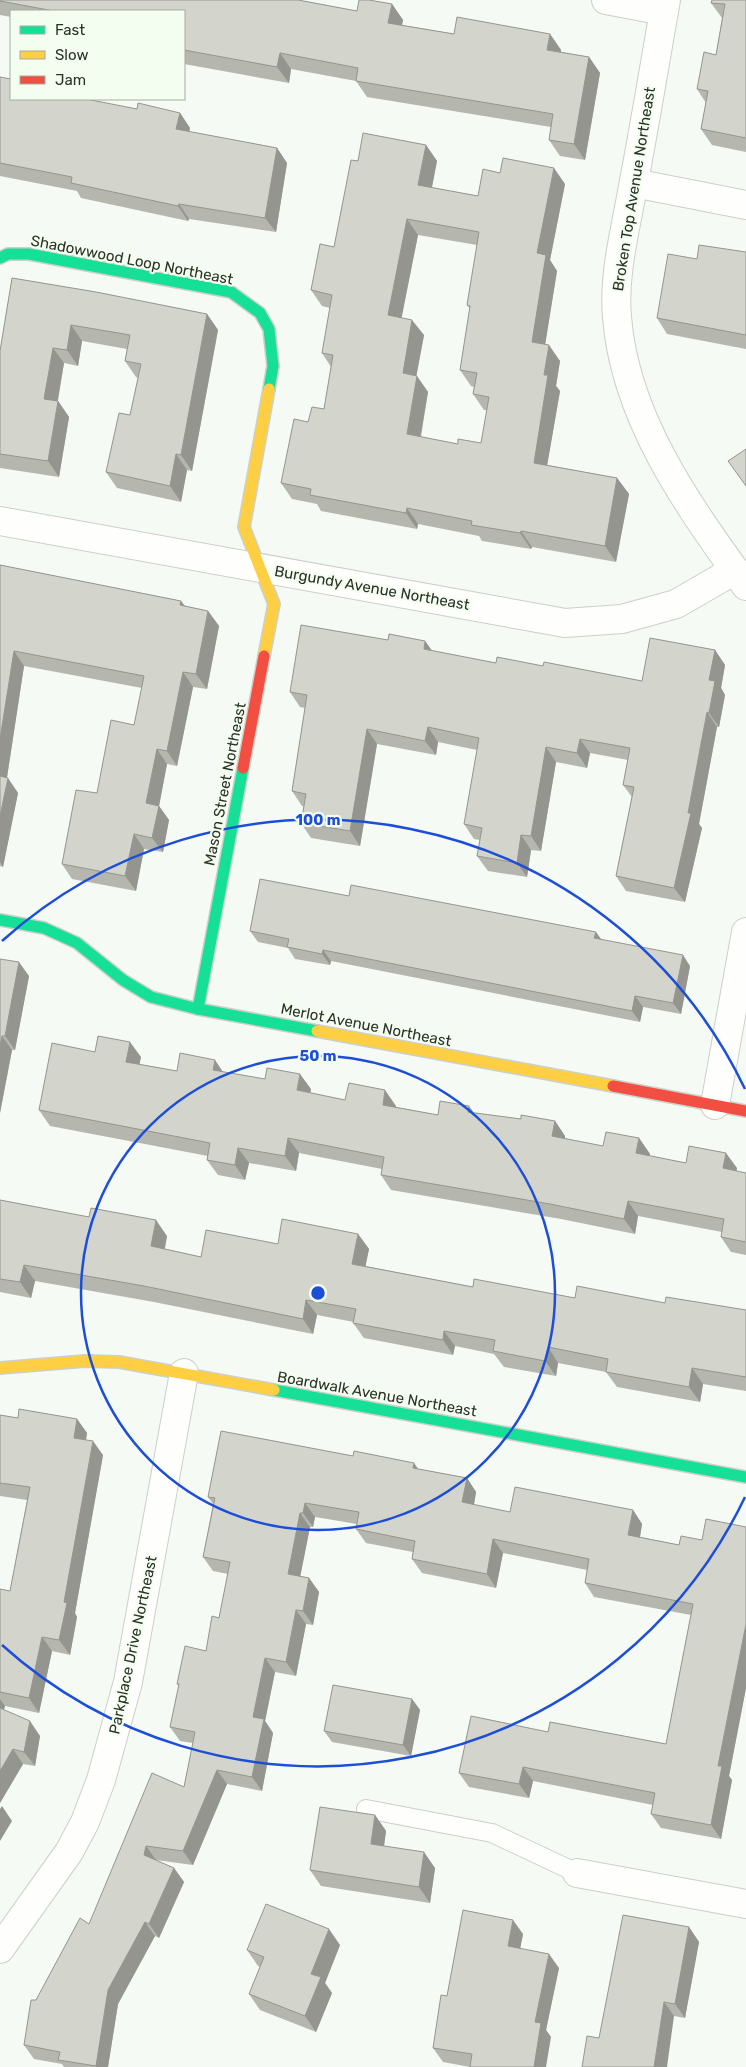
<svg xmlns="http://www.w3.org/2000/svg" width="746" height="2067" font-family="Rubik,sans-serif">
<rect width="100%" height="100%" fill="#f5faf4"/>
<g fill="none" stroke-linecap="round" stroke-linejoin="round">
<defs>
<polyline id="lane" points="366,1809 492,1833 577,1873"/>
<g id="street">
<polyline points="606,0 664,11"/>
<path d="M 666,0 C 655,62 645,124 633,186 C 626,228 613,274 617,317 C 625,419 688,505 746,586"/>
<polyline points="634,183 746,205"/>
<polyline points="0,521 565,623 622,619 676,604 735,570"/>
<polyline points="715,1105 746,932"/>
<polyline points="577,1873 746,1904"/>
<polyline points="0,1949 69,1852 85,1822 101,1780 128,1682 184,1373"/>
</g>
<g id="fast">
<polyline points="0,258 8,254 29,254 231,292 260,313 269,329 273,366 269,389"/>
<polyline points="0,920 44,928 77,943 123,980 151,997 198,1009 317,1031"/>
<polyline points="198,1009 243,768"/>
<polyline points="274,1390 746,1477"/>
</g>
<g id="slow">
<polyline points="264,656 274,604 244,527 269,389"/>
<polyline points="317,1031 613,1086"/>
<polyline points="0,1368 85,1361 119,1362 274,1390"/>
</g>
<g id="jam">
<polyline points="243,768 264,656"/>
<polyline points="613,1086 746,1111"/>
</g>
</defs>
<use href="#lane" stroke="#cbd0c9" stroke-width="20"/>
<use href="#street" stroke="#cbd0c9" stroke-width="30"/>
<use href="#fast" stroke="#cbd0c9" stroke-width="14"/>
<use href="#slow" stroke="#cbd0c9" stroke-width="14"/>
<use href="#jam" stroke="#cbd0c9" stroke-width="14"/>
<use href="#lane" stroke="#fefefd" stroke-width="18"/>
<use href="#street" stroke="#fefefd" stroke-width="28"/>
<use href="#fast" stroke="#16e098" stroke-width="11"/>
<use href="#slow" stroke="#ffcf43" stroke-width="11"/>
<use href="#jam" stroke="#f24e42" stroke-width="11"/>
</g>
<g fill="#b5b7af" fill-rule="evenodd">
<polygon points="0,0 303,1 357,11 392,4 403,20 402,25 454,34 550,34 561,50 561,52 589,57 600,73 585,160 560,156 549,140 551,127 367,97 356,81 291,69 289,83 184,64 184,11 11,11 11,17 0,15 0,16"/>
<polygon points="746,0 746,152 712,145 701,129 706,103 697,89 716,55 722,18 711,3"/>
<polygon points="0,77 11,99 180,113 190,128 189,132 277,148 287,163 276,232 189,219 188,221 81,198 77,191 0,176"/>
<path d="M 426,145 L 437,161 L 432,188 L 478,196 L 500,173 L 565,184 L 550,260 L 557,271 L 545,344 L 560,361 L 556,386 L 560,391 L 547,465 L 617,478 L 629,494 L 616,562 L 532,547 L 531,549 L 482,541 L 479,536 L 418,524 L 417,529 L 321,511 L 317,504 L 292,499 L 281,483 L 308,422 L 324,409 L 331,367 L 322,353 L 330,308 L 322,306 L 311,290 L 334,247 L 358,161 ZM 418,235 L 477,245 L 467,305 L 470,309 L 460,370 L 471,386 L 474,387 L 473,394 L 484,410 L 487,410 L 481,443 L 458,444 L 421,437 L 428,392 L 416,376 L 424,335 L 401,318 Z"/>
<polygon points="746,252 746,349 667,334 657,318 697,259"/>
<polygon points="12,278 207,314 218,330 192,471 187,470 181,502 117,488 106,472 130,415 138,378 136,377 125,361 127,349 82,341 78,366 64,363 58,401 69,417 59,477 0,468 0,351"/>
<polygon points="0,565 181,601 185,606 208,611 219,626 207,689 193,687 177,766 167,764 159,806 169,820 163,852 144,849 136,891 72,879 62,864 97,793 134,725 142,688 24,666 7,778 18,793 3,867 0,866"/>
<polygon points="388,640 425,641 432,651 496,663 543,666 642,681 715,650 725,665 721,688 725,695 719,727 717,727 699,824 702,828 685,902 626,891 616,876 632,797 623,785 628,760 590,753 587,768 556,762 541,851 531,850 527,877 488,871 477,856 480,840 474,839 464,824 477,750 438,742 436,755 377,744 360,846 311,838 301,823 304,806 302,806 292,791 305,708 300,707 290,692"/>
<polygon points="349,896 601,939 690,966 681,1014 643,1007 640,1022 331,961 330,965 295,959 288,948 258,942 250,931"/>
<polygon points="0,959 29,976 15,1050 12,1050 0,1113"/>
<polygon points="95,1052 141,1057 139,1064 177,1071 223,1072 311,1089 310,1093 345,1100 396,1106 396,1107 438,1115 474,1113 521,1119 555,1121 565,1136 565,1139 603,1146 639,1138 650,1154 649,1156 686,1163 737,1168 736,1171 746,1173 746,1255 731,1252 721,1237 722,1232 638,1216 635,1234 561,1219 391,1190 381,1175 382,1169 299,1153 296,1171 249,1163 245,1180 218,1175 207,1160 208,1156 50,1126 39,1110"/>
<polygon points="0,1200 167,1236 165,1249 201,1257 278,1244 358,1234 369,1249 365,1266 473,1287 575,1298 665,1303 746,1310 746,1391 703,1384 700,1402 617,1387 606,1372 558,1363 556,1376 504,1367 494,1354 455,1346 453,1355 364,1338 353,1323 354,1322 317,1315 313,1334 154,1302 35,1281 31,1298 0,1292"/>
<polygon points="0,1415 18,1418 77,1419 87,1433 86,1440 103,1455 75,1613 77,1617 70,1655 52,1651 39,1713 5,1706 4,1710 40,1736 35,1766 23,1764 0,1803 0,1589 10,1591 27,1500 0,1496"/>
<polygon points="418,1469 467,1478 476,1492 474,1505 510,1512 633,1510 642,1524 640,1537 679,1545 702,1540 746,1527 746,1688 729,1776 732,1780 721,1839 661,1828 651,1814 653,1805 533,1781 529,1798 469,1787 459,1773 548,1732 666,1744 691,1615 594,1597 585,1583 587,1570 503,1553 496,1588 422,1573 412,1559 413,1552 366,1543 356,1529 357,1524 315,1517 313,1527 310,1527 300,1576 309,1578 319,1592 313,1625 306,1624 296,1676 275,1672 265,1721 273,1733 262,1791 227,1784 193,1865 156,1860 174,1868 184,1882 159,1938 155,1936 118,2004 108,2067 64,2067 62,2064 34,2059 24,2045 36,2000 184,1787 193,1743 180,1741 170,1727 179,1686 177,1684 206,1651 219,1618 228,1574 213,1571 203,1557 213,1504 208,1497"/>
<polygon points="412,1699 420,1710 411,1756 332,1742 324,1731"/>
<polygon points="375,1815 386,1831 384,1846 435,1868 430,1903 321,1886 310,1870"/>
<polygon points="689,1927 699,1942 685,2018 674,2016 599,2038"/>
<polygon points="523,1934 520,1948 559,1968 546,2030 551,2037 470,2067 443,2062 433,2048 447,1996"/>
<polygon points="340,1945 325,1983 332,1993 316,2032 260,2010 249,1994 260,1967 258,1966 247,1950"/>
</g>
<g fill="#94958f">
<polygon points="392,4 403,20 399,39 388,23"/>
<polygon points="550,34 561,50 558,66 547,50"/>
<polygon points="280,53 291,69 289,83 277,67"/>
<polygon points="589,57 600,73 585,160 574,144"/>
<polygon points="180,113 190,128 186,144 176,129"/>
<polygon points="426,145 437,161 429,201 418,185"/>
<polygon points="277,148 287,163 276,232 265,218"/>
<polygon points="554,168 565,184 550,260 557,271 543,358 532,342 537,253"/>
<polygon points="179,204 189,219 188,221 178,206"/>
<polygon points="407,219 418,235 399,331 388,315"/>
<polygon points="207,314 218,330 192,471 181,455"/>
<polygon points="412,320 424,335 414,389 403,373"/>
<polygon points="71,325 82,341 78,366 67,350"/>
<polygon points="549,345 560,361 556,386 560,391 545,478 534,463 544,375"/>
<polygon points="53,348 64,363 55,415 44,399"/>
<polygon points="417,376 428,392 418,450 407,434"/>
<polygon points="58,401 69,417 59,477 48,461"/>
<polygon points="176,454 187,470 181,502 170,486"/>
<polygon points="617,478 629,494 616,562 605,546"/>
<polygon points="407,508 418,524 417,529 406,513"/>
<polygon points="521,531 532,547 531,549 520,533"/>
<polygon points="181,601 192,616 180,605"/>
<polygon points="208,611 219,626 207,689 196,674"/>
<polygon points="425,641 436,656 424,649"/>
<polygon points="715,650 725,665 721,688 725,695 719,727 709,713 709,680"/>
<polygon points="14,651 24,666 5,790 0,783 0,739"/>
<polygon points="183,672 193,687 177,766 167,751"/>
<polygon points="707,712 717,727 699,824 702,828 685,902 674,888"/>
<polygon points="428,727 438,742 436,755 425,741"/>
<polygon points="367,729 377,744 360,846 350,831"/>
<polygon points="580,739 590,753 587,768 577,753"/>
<polygon points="546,747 556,762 541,851 531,836"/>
<polygon points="157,749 167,764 159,806 169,820 163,852 152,838 146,803"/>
<polygon points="8,778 18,793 3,867 0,862 0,816"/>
<polygon points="134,834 144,849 136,891 125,876"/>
<polygon points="521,835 531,850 527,877 517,863"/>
<polygon points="596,932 604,943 594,938"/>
<polygon points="323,950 331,961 330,965 322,954"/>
<polygon points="683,955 690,966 681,1014 673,1003"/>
<polygon points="19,962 29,976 15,1050 5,1036"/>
<polygon points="635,996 643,1007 640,1022 632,1011"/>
<polygon points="2,1036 12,1050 0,1113 0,1047"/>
<polygon points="130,1042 141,1057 137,1077 126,1062"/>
<polygon points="215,1060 225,1075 213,1070"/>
<polygon points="300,1074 311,1089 308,1105 297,1090"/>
<polygon points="385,1090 396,1106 393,1120 383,1105"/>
<polygon points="469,1106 480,1121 468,1112"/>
<polygon points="555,1121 565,1136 563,1151 552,1136"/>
<polygon points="288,1138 299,1153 296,1171 285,1156"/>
<polygon points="639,1138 650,1154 647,1168 636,1153"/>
<polygon points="238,1148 249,1163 245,1180 235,1165"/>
<polygon points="726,1153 737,1168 734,1184 723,1168"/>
<polygon points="628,1201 638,1216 635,1234 624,1219"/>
<polygon points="156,1220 167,1236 162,1261 151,1246"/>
<polygon points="358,1234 369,1249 363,1279 352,1264"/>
<polygon points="24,1265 35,1281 31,1298 20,1282"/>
<polygon points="306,1300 317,1315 313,1334 303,1319"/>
<polygon points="444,1331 455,1346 453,1355 443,1340"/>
<polygon points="548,1347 558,1363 556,1376 545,1361"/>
<polygon points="692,1368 703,1384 700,1402 689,1387"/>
<polygon points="77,1419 87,1433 84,1452 74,1438"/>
<polygon points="93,1441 103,1455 75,1613 77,1617 70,1655 59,1640 64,1602"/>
<polygon points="414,1463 424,1477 413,1468"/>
<polygon points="467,1478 476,1492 472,1516 462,1502"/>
<polygon points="305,1503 315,1517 313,1527 303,1513"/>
<polygon points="633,1510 642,1524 638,1549 628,1535"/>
<polygon points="300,1513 310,1527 298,1588 288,1574"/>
<polygon points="493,1539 503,1553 496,1588 487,1574"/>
<polygon points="309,1578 319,1592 313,1625 303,1611"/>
<polygon points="296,1610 306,1624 296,1676 286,1662"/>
<polygon points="746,1624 746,1688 729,1776 732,1780 721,1839 711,1825 718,1766"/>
<polygon points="42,1637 52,1651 39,1713 29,1698"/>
<polygon points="265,1658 275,1672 265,1721 273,1733 262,1791 252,1777 253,1717"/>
<polygon points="0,1699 5,1706 1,1719 0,1717"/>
<polygon points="412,1699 420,1710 411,1756 403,1745"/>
<polygon points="30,1721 40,1736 35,1766 24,1752"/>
<polygon points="13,1749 23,1764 0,1803 0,1771"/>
<polygon points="523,1767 533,1781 529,1798 519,1784"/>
<polygon points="217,1770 227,1784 193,1865 183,1851"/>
<polygon points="2,1806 12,1821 0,1841 0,1809"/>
<polygon points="375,1815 386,1831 382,1860 371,1844"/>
<polygon points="146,1846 156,1860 144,1855"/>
<polygon points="424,1852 435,1868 430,1903 419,1887"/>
<polygon points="174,1868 184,1882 159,1938 149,1924"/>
<polygon points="513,1920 523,1934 518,1960 508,1946"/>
<polygon points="145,1922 155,1936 118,2004 108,2067 96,2067 96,2066 108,1990"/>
<polygon points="689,1927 699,1942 685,2018 675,2004"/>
<polygon points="329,1929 340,1945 325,1983 332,1993 316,2032 305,2016 311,1974"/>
<polygon points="549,1954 559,1968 546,2030 551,2037 546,2067 534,2067 535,2022"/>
<polygon points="664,2002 674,2016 667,2067 654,2067"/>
</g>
<g fill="#d3d5cc" stroke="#94958f" fill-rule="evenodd">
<polygon points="0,0 298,0 357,11 359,0 369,0 392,4 388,23 454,34 457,17 550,34 547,50 589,57 574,144 549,140 553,114 356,81 358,68 280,53 277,67 184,50 184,11 54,11 0,1"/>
<polygon points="712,0 746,0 746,138 701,129 708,91 697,89 704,52 716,55 725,4 711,3"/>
<polygon points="0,77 11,79 11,99 86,99 137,109 138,103 180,113 176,129 277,148 265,218 179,204 178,206 71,183 72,177 0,163"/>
<path d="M 363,133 L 426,145 L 418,185 L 478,196 L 483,169 L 500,173 L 503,158 L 554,168 L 537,253 L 546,255 L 532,342 L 549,345 L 544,375 L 548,375 L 534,463 L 617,478 L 605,546 L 521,531 L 520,533 L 471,525 L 472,521 L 407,508 L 406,513 L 310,495 L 311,489 L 281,483 L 294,419 L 308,422 L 312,407 L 324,409 L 333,355 L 322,353 L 332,295 L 311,290 L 320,244 L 334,247 L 351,160 L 358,161 ZM 407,219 L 479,232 L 467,305 L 470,306 L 460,370 L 477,373 L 473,394 L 489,397 L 481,443 L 458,439 L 458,444 L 407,434 L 417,376 L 403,373 L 412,320 L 388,315 Z"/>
<polygon points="699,245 746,252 746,335 657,318 668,254 697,259"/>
<polygon points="12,278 96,292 207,314 181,455 176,454 170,486 106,472 119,413 130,415 141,364 125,361 130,335 71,325 67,350 53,348 44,399 58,401 48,461 0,454 0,351"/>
<polygon points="746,449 746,486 728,461"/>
<polygon points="0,565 181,601 180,605 208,611 196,674 183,672 167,751 157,749 146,803 159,806 152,838 134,834 125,876 62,864 76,790 97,793 111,720 134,725 144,676 14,651 0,739"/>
<polygon points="301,625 388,640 389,634 425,641 424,649 496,663 497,657 543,666 544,662 642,681 650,638 715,650 709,680 715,681 709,713 707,712 688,813 691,813 674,888 616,876 634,787 623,785 630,748 580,739 577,753 546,747 531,836 521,835 517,863 477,856 482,828 464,824 479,738 428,727 425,741 367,729 350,831 301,823 306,794 292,791 307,695 290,692"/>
<polygon points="0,776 8,778 0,816"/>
<polygon points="260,879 349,896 351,885 596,932 594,938 683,955 673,1003 635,996 632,1011 323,950 322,954 287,947 289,939 250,931"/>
<polygon points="0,959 19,962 5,1036 2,1036 0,1047"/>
<polygon points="98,1036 130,1042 126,1062 177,1071 180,1053 215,1060 213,1070 265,1079 267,1068 300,1074 297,1090 345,1100 349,1083 385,1090 383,1105 438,1115 440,1101 469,1106 468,1112 521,1119 521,1115 555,1121 552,1136 603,1146 606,1132 639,1138 636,1153 686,1163 689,1146 726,1153 723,1168 746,1173 746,1242 721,1237 724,1219 628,1201 624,1219 550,1204 381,1175 384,1157 288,1138 285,1156 238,1148 235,1165 207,1160 210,1143 39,1110 52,1043 95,1052"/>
<polygon points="0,1200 89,1217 91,1208 156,1220 151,1246 201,1257 206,1230 278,1244 282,1219 358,1234 352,1264 473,1287 474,1279 575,1298 577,1286 665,1303 666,1297 746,1310 746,1377 692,1368 689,1387 606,1372 608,1359 548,1347 545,1361 493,1351 495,1340 444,1331 443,1340 353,1323 356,1309 306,1300 303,1319 144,1286 24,1265 20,1282 0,1279"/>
<polygon points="19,1409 77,1419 74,1438 93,1441 64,1602 67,1603 59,1640 42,1637 29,1698 0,1692 0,1589 10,1591 30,1487 0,1483 0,1415 18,1418"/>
<polygon points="221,1431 353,1456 354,1451 414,1463 413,1468 467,1478 462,1502 510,1512 515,1487 633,1510 628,1535 679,1545 681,1536 702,1540 706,1519 746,1527 746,1624 718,1766 722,1766 711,1825 651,1814 655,1793 523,1767 519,1784 459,1773 471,1716 548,1732 550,1722 666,1744 693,1604 585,1583 589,1559 493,1539 487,1574 412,1559 415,1541 356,1529 359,1512 305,1503 303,1513 300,1513 288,1574 309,1578 303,1611 296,1610 286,1662 265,1658 253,1717 264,1719 252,1777 217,1770 183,1851 146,1846 144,1855 174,1868 149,1924 145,1922 108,1990 96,2066 58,2060 60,2052 24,2045 31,2000 36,2000 80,1918 89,1924 152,1773 184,1787 195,1732 170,1727 179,1684 177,1684 185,1646 206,1651 212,1616 219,1618 230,1562 203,1557 215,1498 208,1497"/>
<polygon points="333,1685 412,1699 403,1745 324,1731"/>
<polygon points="0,1708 30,1721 24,1752 13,1749 0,1771"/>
<polygon points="320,1807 375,1815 371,1844 424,1852 419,1887 310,1870"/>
<polygon points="266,1904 329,1929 311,1974 321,1977 305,2016 249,1994 264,1957 247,1950"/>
<polygon points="463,1910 513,1920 508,1946 549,1954 535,2022 541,2023 534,2067 470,2067 472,2054 433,2048 441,1995 447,1996"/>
<polygon points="623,1915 689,1927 675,2004 664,2002 654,2067 582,2067 587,2036 599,2038"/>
</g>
<g fill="none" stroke="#1d4ed8" stroke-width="2.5">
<circle cx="318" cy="1293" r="237"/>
<path d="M745 1497A473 473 0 0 1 2 1645M2 941A473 473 0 0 1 745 1089"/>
</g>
<g text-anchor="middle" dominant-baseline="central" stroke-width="4.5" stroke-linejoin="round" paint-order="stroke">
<g font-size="15" fill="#2b3128" stroke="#f4fef0">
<text transform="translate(634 189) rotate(-81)">Broken Top Avenue Northeast</text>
<text transform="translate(132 260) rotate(11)">Shadowwood Loop Northeast</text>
<text transform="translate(372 588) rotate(10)">Burgundy Avenue Northeast</text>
<text transform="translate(225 784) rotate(-79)">Mason Street Northeast</text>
<text transform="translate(366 1025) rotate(11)">Merlot Avenue Northeast</text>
<text transform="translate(377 1394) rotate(10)">Boardwalk Avenue Northeast</text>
<text transform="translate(133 1645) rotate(-78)">Parkplace Drive Northeast</text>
</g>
</g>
<circle cx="318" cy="1293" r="8" fill="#1d4ed8" stroke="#f4fef0" stroke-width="2.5"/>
<g font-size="15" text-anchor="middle" font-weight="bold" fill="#1d4ed8" stroke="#f4fef0" stroke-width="4.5" stroke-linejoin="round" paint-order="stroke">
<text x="318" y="825">100 m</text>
<text x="318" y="1061">50 m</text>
</g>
<rect x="10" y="10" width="175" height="90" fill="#f4fef0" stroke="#a4aca0"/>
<rect x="20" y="26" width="25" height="8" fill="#16e098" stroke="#a4aca0"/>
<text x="55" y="35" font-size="15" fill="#2b3128">Fast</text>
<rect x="20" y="51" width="25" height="8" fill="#ffcf43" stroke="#a4aca0"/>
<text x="55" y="60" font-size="15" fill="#2b3128">Slow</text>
<rect x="20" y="76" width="25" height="8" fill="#f24e42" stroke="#a4aca0"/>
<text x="55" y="85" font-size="15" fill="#2b3128">Jam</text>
</svg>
